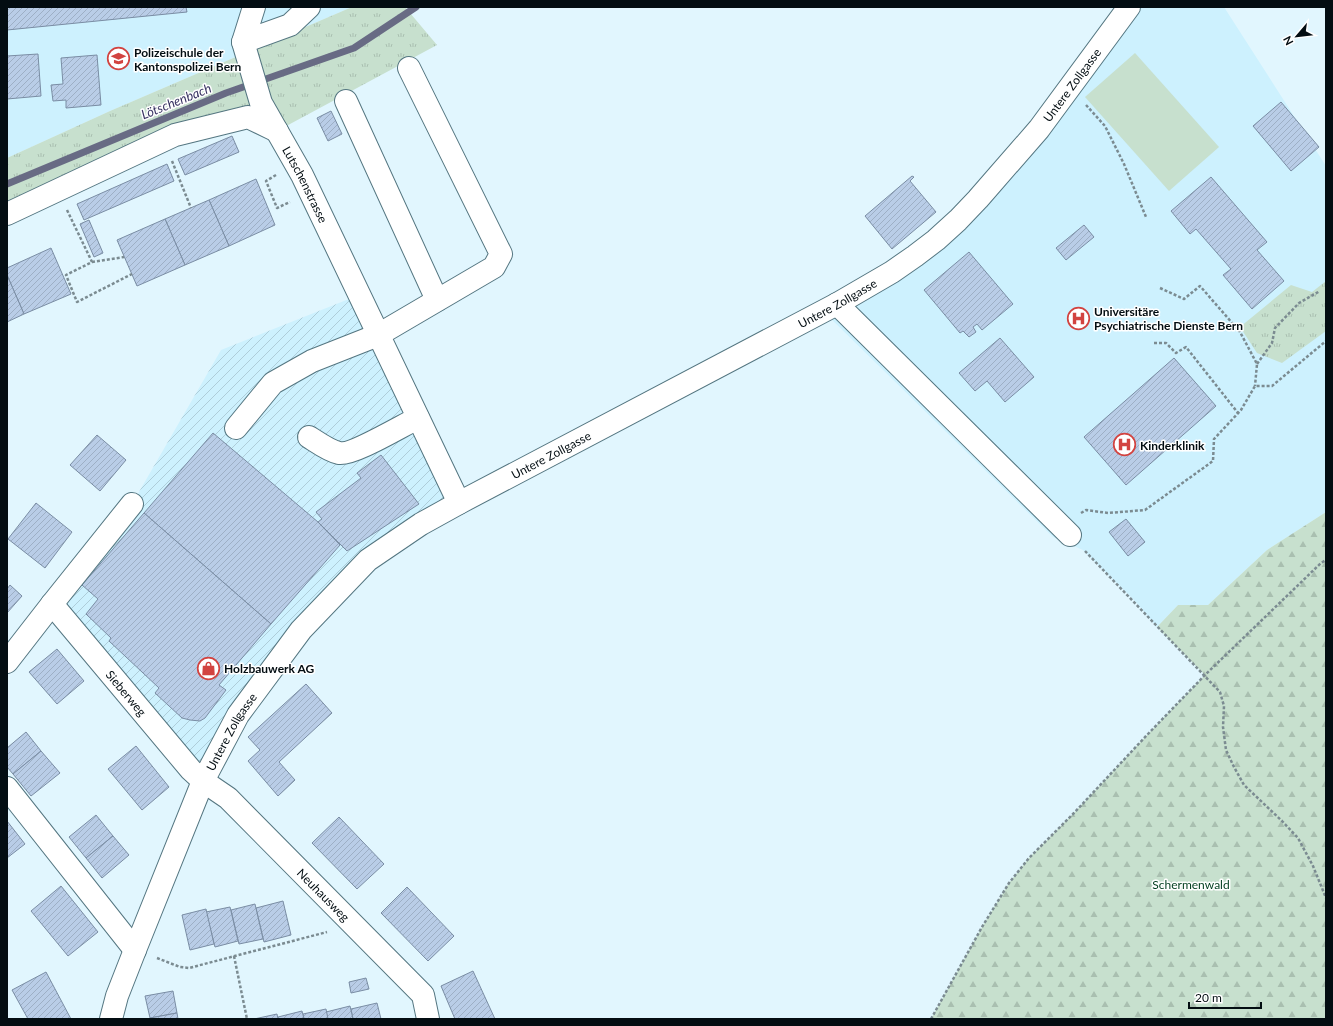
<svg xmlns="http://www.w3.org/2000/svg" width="1333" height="1026" font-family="Lato,sans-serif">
<defs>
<pattern id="industrial-furrows" width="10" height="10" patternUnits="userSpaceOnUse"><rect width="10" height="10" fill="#cdf1fe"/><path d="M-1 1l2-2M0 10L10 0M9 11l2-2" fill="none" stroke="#aecdd9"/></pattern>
<pattern id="grass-tufts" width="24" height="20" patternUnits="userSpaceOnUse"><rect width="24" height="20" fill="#c7e0ce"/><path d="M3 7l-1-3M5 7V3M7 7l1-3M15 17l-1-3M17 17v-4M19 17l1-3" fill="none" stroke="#a9bfb0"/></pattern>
<pattern id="forest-firs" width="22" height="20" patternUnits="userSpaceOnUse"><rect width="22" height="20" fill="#c7e0ce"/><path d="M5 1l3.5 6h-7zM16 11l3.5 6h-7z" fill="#a9bfb0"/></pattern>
<pattern id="building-hatch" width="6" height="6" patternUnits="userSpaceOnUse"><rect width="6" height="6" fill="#b9cde7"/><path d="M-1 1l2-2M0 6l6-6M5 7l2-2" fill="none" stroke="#9dafc5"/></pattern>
</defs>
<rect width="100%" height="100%" fill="#e1f6fe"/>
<g fill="#cdf1fe">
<polygon points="7,7 352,7 110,111 7,158"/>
<polygon points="1129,7 1224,7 1326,166 1326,512 1267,550 1208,605 1178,605 1157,627 1135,601 1083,550 1053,537 823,311 936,240"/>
</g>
<polygon fill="url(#industrial-furrows)" points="359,295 459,503 421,524 301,630 203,781 52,604 132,504 221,350"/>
<g fill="url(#grass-tufts)">
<polygon points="352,7 405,7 437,45 277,131 248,117 7,214 7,158 110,111"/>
<polygon points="1326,281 1326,331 1282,363 1257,353 1240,327 1291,285 1312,292"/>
</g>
<polygon fill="url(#forest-firs)" points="1326,512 1326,1019 931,1019 982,927 1009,883 1029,858 1074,813 1147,735 1205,675 1157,627 1178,605 1208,605 1267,550"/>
<polygon fill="#c7e0ce" points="1135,53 1219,147 1169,191 1085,97"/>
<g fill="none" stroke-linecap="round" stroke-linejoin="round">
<polyline stroke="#686b84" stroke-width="7" points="7,184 226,93 354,48 416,7"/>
</g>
<g fill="url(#building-hatch)" stroke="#7a8da4">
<polygon points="7,7 186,7 187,12 7,30"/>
<polygon points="38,54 41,96 7,99 7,56"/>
<polygon points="97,55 101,105 66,108 66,100 53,101 51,85 63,84 61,58"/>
<polygon points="1281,102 1319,147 1291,171 1253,126"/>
<polygon points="331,111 342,134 328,141 317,118"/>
<polygon points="232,136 239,152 185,175 178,159"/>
<polygon points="167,164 174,181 84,220 77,204"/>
<polygon points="912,176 914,177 910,181 936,212 892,249 865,216"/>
<polygon points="1211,177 1267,242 1257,250 1284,281 1252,309 1223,275 1231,269 1196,229 1190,234 1171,211"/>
<polygon points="256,179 275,225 229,246 209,200"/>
<polygon points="209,200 229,246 185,265 165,219"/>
<polygon points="165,219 185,265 137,286 117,240"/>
<polygon points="89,220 103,253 94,257 80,224"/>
<polygon points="1084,225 1094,237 1066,260 1056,248"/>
<polygon points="51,248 71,294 24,314 7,275 7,268"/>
<polygon points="969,252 1013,304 982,330 977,324 973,327 976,332 969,337 963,331 960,333 924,290"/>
<polygon points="7,275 24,314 7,322"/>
<polygon points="1000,338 1034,377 1005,402 987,381 975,391 959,373"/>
<polygon points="1174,358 1216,406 1126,485 1084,437"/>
<polygon points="213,433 318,522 340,545 271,624 144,513"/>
<polygon points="97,435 126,460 100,491 70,465"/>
<polygon points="381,455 419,504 347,551 318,522 322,519 316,512 361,478 357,473"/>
<polygon points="36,503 72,532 45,568 8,539"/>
<polygon points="144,513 271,624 219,685 226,690 205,718 200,721 190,720 182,718 155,693 159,688 109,641 111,638 86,614 98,599 82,585"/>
<polygon points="1126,519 1145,542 1128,556 1109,532"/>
<polygon points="10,585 22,596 7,613 7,589"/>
<polygon points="57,649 84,681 57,704 29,672"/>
<polygon points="306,684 332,713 279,762 295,780 278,796 248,761 260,750 248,737"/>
<polygon points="26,732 41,751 13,774 7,767 7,748"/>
<polygon points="136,746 169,787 142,810 108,769"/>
<polygon points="41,751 60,773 31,796 13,774"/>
<polygon points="96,815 113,836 86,858 69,837"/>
<polygon points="339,817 384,864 357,889 312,843"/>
<polygon points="7,821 25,844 7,858"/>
<polygon points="113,836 129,855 102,878 86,858"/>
<polygon points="61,886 98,932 68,956 31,911"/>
<polygon points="407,887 454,936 428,961 381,913"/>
<polygon points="283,901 291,935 264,942 256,908"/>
<polygon points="255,904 263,939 239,944 231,910"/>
<polygon points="230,907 238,941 215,947 206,912"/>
<polygon points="206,909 214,944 190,950 182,915"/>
<polygon points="473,971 495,1019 455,1019 441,986"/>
<polygon points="46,972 71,1019 28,1019 12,990"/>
<polygon points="366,978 369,989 351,993 349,982"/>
<polygon points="173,991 177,1013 150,1018 145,996"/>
<polygon points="377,1003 381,1019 353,1019 351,1009"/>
<polygon points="350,1006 353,1019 328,1019 326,1012"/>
<polygon points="326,1009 328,1019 304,1019 303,1014"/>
<polygon points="302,1011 304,1019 278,1019 278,1017"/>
<polygon points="177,1013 178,1019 150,1019 150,1018"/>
<polygon points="277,1014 278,1019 254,1019"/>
</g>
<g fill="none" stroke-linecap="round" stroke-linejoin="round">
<defs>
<g id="minor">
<path id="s1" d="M 254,7 L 243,42 L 261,103 L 302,175 L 459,503"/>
<polyline points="243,42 290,25 309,7"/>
<polyline points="346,101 437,300"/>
<polyline points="7,214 175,135 248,117 277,131"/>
<polyline points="837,304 1070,535"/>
<polyline points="236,428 273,383 312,361 378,335 494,267 501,254 409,68"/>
<path d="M 309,437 C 317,442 329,451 339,453 C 352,456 403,425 418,418"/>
<path id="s2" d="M 52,604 L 191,770 L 203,781 L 228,798 L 423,995 L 428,1019"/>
<polyline points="7,662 52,604 132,504"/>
<polyline points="7,788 135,950"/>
<path id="s3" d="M 111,1019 L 117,996 L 135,950 L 203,781 L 238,715 L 301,630 L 368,560 L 421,524 L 459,503 L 837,304 L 892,272 L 915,256 L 936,240 L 958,220 L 978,199 L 1039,129 L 1129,7"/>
</g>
</defs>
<use href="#minor" stroke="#547681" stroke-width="24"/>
<g stroke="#7b8b91" stroke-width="2.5" stroke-dasharray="3 2" stroke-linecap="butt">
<polyline points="1086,105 1105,126 1124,164 1146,217"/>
<polyline points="172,161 191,208"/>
<polyline points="276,175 266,181 277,208 290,202"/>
<polyline points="67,210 92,262 66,275 77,302 132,274"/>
<polyline points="92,262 124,257"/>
<polyline points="1160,288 1184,299 1200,286 1240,332 1257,364 1255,386"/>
<polyline points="1154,343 1166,343 1176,353 1186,347 1238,413"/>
<polyline points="1257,364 1272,343 1275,328 1299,303 1320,291"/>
<polyline points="1081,513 1086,510 1108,513 1145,510 1213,461 1214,439 1241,410 1255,386 1272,386 1326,341"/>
<polyline points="1085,551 1220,692 1224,706 1223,727 1226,750 1234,767 1244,785 1282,821 1298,838 1313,866 1326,898"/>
<polyline points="234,956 247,1019"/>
<polyline points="157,958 180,967 189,968 327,932"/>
<polyline points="931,1019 982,927 1009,883 1029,858 1074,813 1147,735 1205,675 1321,563 1326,560"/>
</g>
<use href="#minor" stroke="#fff" stroke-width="22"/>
</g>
<defs>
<symbol id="school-ring" viewBox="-11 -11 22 22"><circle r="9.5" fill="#fff" stroke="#d24340" stroke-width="1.5"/><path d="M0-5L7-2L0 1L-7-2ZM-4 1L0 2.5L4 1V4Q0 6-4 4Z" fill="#d24340"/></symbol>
<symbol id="hospital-ring" viewBox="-11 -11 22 22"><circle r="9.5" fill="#fff" stroke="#d24340" stroke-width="1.5"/><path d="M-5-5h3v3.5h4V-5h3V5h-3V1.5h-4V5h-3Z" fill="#d24340"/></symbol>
<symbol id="shop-ring" viewBox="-11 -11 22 22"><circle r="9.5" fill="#fff" stroke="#d24340" stroke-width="1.5"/><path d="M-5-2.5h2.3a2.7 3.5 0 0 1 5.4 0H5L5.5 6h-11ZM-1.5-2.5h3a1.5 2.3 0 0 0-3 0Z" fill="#d24340"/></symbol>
</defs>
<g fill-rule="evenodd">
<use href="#school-ring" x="106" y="46" width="25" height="25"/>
<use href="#hospital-ring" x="1066" y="306" width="25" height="25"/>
<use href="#hospital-ring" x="1112" y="432" width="25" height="25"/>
<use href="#shop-ring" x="196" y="656" width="25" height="25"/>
</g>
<g text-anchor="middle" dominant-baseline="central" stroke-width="3" stroke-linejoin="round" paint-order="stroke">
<g font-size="12" font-weight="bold" fill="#030d12" stroke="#fff" text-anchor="start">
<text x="134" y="52">Polizeischule der<tspan x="134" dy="14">Kantonspolizei Bern</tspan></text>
<text x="1094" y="311">Universitäre<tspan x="1094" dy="14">Psychiatrische Dienste Bern</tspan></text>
<text x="1140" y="445">Kinderklinik</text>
<text x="224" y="668">Holzbauwerk AG</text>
</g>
<g font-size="12" fill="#030d12" stroke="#fff">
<text stroke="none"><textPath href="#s3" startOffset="1392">Untere Zollgasse</textPath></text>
<text stroke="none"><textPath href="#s1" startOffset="193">Lutschenstrasse</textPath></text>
<text stroke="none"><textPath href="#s3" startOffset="1068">Untere Zollgasse</textPath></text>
<text stroke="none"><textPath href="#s3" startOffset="744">Untere Zollgasse</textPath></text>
<text stroke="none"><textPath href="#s2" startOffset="116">Sieberweg</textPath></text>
<text stroke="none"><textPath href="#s3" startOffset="312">Untere Zollgasse</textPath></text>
<text stroke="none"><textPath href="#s2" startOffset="399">Neuhausweg</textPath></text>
</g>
<g font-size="12" fill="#003d1e" stroke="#fff">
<text x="1191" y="884">Schermenwald</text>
</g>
<g font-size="13" font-style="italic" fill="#393463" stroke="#fff">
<text transform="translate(176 101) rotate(-22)">Lötschenbach</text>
</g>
</g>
<rect width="1333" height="1026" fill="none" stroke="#030d12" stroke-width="16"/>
<g transform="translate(1297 36) rotate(242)" stroke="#ffffff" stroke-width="3" paint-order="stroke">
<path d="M0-3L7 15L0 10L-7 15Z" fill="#030d12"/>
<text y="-6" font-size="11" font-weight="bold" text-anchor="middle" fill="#030d12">N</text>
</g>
<path d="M1189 1002v6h72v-6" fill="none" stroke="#030d12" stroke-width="2"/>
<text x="1195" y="1002" font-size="12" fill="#030d12" stroke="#ffffff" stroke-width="3" paint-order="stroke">20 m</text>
</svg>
